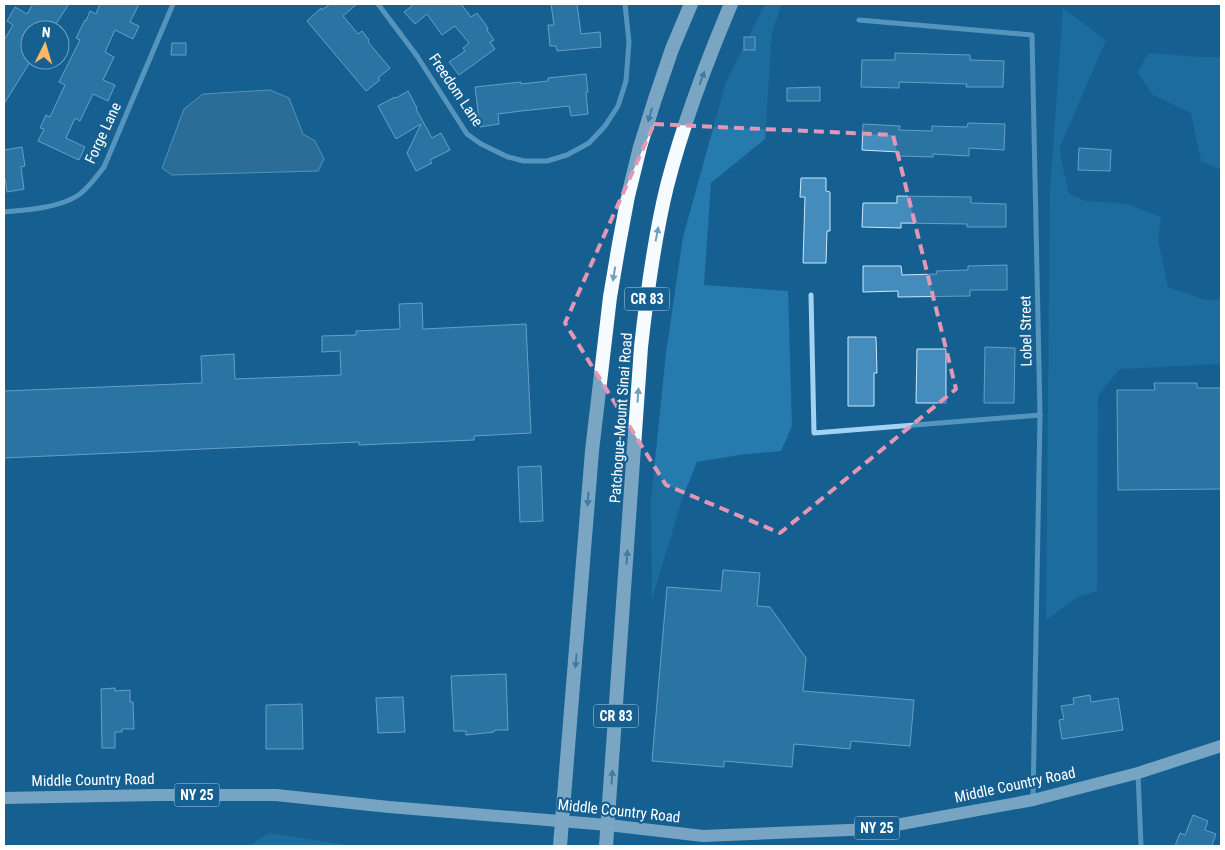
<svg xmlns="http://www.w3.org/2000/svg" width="1225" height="850" font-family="'Roboto Condensed',sans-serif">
<rect width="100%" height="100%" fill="#166091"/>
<g fill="#257aae">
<polygon points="765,4 782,4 772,31 765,139 711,183 704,285 788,291 792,426 781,451 739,455 697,462 682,499 652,599 651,499 666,353 683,237 726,82"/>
<polygon points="1063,8 1106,40 1059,149 1069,194 1086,201 1127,204 1161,217 1158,240 1168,287 1205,300 1221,299 1221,364 1120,369 1098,395 1097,591 1077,597 1046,620 1050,190"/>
<polygon points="1149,53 1200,57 1221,57 1221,170 1201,161 1191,113 1153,95 1137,72"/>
<polygon points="269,833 346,845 370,846 249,846"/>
</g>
<polygon fill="#487d9f" stroke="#96d0f3" points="270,90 289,98 303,134 315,141 324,159 318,171 172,175 162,168 184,109 203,94"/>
<g fill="#438cbb" stroke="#cae9fc">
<polygon points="33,4 69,4 52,30 30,30 30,62 4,104 4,40 13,25 7,21 15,7 27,14"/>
<polygon points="100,4 139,4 130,22 139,26 133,39 115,30 105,52 114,57 103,80 115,85 108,101 93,94 80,121 75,118 66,138 85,147 79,160 38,141 44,129 40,128 46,115 50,117 65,85 59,82 80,40 76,38 85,20 86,21 90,11 96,14"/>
<polygon points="330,4 357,4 343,16 358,34 362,31 369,40 368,42 390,68 378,78 380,80 366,91 307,21 321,8 322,10"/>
<polygon points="414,4 461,4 471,17 477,13 488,28 487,30 494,40 490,42 495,49 459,75 449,62 465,51 463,48 469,43 455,26 442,35 427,14 415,24 404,12"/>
<polygon points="551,4 577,4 581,34 600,32 601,47 557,51 556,46 550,46 548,25 554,25"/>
<rect x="744" y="37" width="11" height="13"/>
<polygon points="172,43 186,43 186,55 171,55"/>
<polygon points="895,53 970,55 970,60 1004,61 1003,87 966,87 967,84 899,82 899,88 861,87 862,60 895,60"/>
<polygon points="586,74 588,92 586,92 588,114 571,116 569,106 521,111 498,114 499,124 480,127 475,87 521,82 521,84 548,81 548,78"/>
<polygon points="820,87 820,101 787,101 787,88"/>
<polygon points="408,91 417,108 416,109 432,138 441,133 450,150 430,160 432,163 416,171 407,153 421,124 396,139 378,106 395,97 396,98"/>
<polygon points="968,123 1005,124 1004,150 969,148 969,156 933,154 933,157 899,156 899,152 862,150 863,124 900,126 899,130 932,131 932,126 967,127"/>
<polygon points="22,147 25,166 21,167 24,189 7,192 5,178 4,178 4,150"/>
<polygon points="1079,148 1111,150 1110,171 1078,170"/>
<polygon points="801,178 826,178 826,191 830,192 830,231 827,231 826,263 803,263 805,197 800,197"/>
<polygon points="897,196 971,197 971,203 1006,204 1006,227 967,227 967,224 901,223 901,228 862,227 863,203 897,203"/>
<polygon points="1007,265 1007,290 970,290 970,296 898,297 898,291 863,292 863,266 901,266 902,275 937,274 936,271 968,270 968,266"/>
<polygon points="422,303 423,329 526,324 531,433 474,436 474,440 359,445 359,442 4,458 4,391 202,383 201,356 234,354 235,379 341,375 340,351 322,352 322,336 356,335 356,331 400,329 399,304"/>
<polygon points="848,337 876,337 877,373 874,373 874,406 848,406"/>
<polygon points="985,347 1015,348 1014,403 984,403"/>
<polygon points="917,349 946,349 946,403 916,403"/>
<polygon points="1154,383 1197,383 1197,388 1221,388 1221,489 1118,490 1117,390 1155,390"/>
<polygon points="541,466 543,521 520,522 518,467"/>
<polygon points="723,570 760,573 757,606 770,607 806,658 803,691 914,700 910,746 851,741 850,749 794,744 792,767 724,761 724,767 652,761 667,587 721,591"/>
<polygon points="506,674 508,730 495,730 494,732 466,735 466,731 454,731 451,676"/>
<polygon points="115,688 115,691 130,690 130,702 133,702 134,729 122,729 122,732 115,732 115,748 102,748 101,689"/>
<polygon points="1090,695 1091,702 1118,698 1123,730 1062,739 1059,720 1064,719 1061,706 1074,704 1073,698"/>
<polygon points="403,697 405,732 378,733 376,698"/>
<polygon points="302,704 303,749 266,749 266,705"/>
<polygon points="1193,815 1208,821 1205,830 1216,834 1212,845 1213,846 1175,846 1180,833 1185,835"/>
</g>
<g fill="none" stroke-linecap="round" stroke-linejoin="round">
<g stroke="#a3d3f0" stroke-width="5">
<polyline points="378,4 417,56 467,134 481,144 508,157 524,161 547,161 567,155 589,143 605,126 618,106 626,81 629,42 625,4"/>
<polyline points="859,20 1032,35 1040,415 1033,800"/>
<path d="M 4,212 C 26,210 58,208 77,196 C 88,189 96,177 104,167 L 173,4"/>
<polyline points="811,295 814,433 1040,415"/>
<polyline points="1138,773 1141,846"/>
</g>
<polyline stroke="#edf7ff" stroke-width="12" points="4,798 156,795 276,795 389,807 608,825 703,836 874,829 1033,800 1138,773 1221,746"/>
<g stroke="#f6fbff" stroke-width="14">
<polyline points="560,846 592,451 610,297 619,244 628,196 640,147 655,99 672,49 691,4"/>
<path d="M 606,846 L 641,347 C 647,293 654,239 667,186 C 683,124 706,63 731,4"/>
</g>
</g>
<defs><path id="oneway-solid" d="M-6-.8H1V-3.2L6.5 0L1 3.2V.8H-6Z" transform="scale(1.25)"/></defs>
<g fill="#709ebd">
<use href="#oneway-solid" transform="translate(702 78) rotate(-69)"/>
<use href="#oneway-solid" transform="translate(650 115) rotate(106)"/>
<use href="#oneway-solid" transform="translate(657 234) rotate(-79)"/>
<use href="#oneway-solid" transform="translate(614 274) rotate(99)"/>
<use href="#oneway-solid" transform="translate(638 395) rotate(-86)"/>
<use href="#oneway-solid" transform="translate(588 499) rotate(94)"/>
<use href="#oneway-solid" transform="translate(627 557) rotate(-86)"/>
<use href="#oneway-solid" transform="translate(576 661) rotate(95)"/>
<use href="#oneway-solid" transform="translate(612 777) rotate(-86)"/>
</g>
<path d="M0 0H1225V850H0ZM 654,124 L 893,135 L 956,389 L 780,533 L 666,485 L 565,323 Z" fill="#166091" fill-opacity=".55" fill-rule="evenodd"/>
<path fill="none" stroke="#e497b5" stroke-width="4" stroke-dasharray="10 6" stroke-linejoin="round" d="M 654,124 L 893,135 L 956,389 L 780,533 L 666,485 L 565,323 Z"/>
<g text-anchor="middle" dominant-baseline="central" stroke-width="4.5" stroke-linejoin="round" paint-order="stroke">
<g fill="#166091" stroke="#b9cfde" stroke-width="1">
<rect x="624.5" y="287.5" width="45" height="23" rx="4"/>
<rect x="593.5" y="704.5" width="45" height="23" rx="4"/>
<rect x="174.5" y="783.5" width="45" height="23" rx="4"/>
<rect x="854.5" y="816.5" width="45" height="23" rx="4"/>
</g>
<g font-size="14" font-weight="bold" fill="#fff">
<text x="647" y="299">CR 83</text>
<text x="616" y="716">CR 83</text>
<text x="197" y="795">NY 25</text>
<text x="877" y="828">NY 25</text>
</g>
<g font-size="15" fill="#fff" stroke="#166091">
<text transform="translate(456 90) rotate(56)">Freedom Lane</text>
<text transform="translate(103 133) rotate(-65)">Forge Lane</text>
<text transform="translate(1026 331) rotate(-91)">Lobel Street</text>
<text transform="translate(621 418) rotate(-86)">Patchogue-Mount Sinai Road</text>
<text transform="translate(93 780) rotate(-1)">Middle Country Road</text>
<text transform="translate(1015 785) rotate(-12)">Middle Country Road</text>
<text transform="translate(619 811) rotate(6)">Middle Country Road</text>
</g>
</g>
<rect width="1225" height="850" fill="none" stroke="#ffffff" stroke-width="10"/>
<g transform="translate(45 45) rotate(5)"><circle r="24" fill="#166091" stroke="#73a0bd"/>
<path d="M0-4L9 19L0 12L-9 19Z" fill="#ffb863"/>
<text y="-8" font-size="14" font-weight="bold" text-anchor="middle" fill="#ffffff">N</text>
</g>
</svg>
